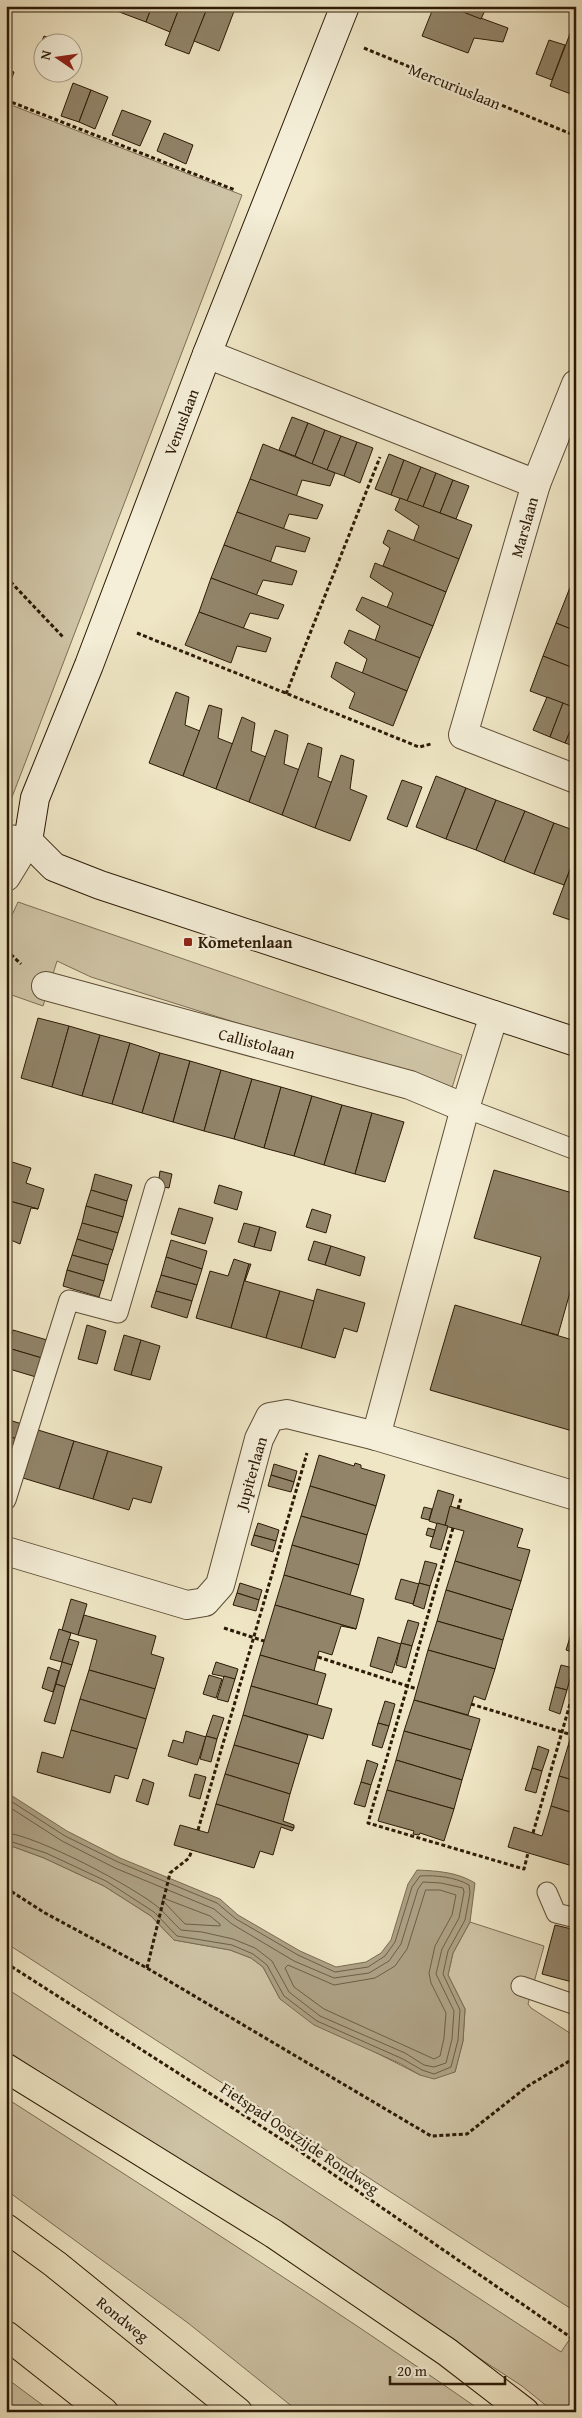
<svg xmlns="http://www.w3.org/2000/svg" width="582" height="2418" font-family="'Gentium Book Plus',serif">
<rect width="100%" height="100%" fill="#efe6c5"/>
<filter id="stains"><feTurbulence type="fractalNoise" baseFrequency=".004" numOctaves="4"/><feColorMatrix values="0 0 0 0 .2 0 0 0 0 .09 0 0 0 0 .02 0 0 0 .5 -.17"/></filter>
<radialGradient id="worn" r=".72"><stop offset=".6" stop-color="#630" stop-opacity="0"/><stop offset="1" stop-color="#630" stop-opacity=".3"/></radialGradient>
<g fill="#cec3a5" stroke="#7d6e56">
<polygon points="6,103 242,195 9,805 6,807"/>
<polygon points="18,902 462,1055 452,1088 447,1089 91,977 57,961 43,1006 6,993 6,928"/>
<polygon points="6,1844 44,1858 104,1886 151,1916 174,1940 230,1950 251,1958 263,1967 280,1999 361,2045 420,2075 455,2072 463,2041 465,2009 448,1975 453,1953 470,1922 544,1946 528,2004 531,2008 576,2037 576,2312 6,1943"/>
<polygon points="6,1988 561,2352 576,2330 576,2412 554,2412 522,2386 6,2050"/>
<path d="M 6,2098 C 166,2201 327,2303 483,2412 L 299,2412 L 188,2323 L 6,2190 Z"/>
<polygon points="6,2378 52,2412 6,2412"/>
</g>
<path fill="#ada184" stroke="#796b52" d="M 6,1792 L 67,1831 L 120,1858 L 220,1899 L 238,1915 L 300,1951 L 336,1967 L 366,1962 L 381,1953 L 391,1940 L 408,1884 L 417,1870 C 438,1871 457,1872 475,1883 L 470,1922 L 453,1953 L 448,1975 L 465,2009 L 463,2041 L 455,2072 L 434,2079 L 420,2075 L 401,2064 L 314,2025 L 280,1999 L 263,1967 L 251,1958 L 230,1950 L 174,1940 L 151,1916 L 104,1886 L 44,1858 L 6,1844 Z"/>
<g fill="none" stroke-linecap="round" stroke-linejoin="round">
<g stroke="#6c5e45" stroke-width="1">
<path d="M 6,1798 L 65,1836 L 118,1862 L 217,1903 L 236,1919 L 298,1955 L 335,1972 L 368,1967 L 385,1956 L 395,1942 L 412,1887 L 420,1876 C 436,1875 455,1877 469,1885 L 470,1893 L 465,1920 L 448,1951 L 443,1974 L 460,2010 L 458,2040 L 451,2067 L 434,2074 L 422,2070 L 403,2059 L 317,2021 L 284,1996 L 267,1965 L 253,1954 L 232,1945 L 177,1936 L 154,1912 L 106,1881 L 46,1853 L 6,1840"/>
<path d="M 6,1805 L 62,1841 L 115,1868 L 214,1909 L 232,1924 L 294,1961 L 334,1978 L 369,1973 L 389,1961 L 401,1944 L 418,1889 L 423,1882 L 441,1883 L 463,1888 L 464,1892 L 459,1918 L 442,1949 L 436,1974 L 454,2011 L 452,2039 L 446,2063 L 434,2067 L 424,2065 L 405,2053 L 320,2016 L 289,1992 L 272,1961 L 255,1948 L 233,1939 L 202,1932 L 181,1930 C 173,1923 167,1915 159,1908 C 136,1888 36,1835 6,1833"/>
<polygon points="426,1890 440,1890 456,1895 452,1915 435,1946 429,1973 431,1983 446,2013 444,2038 440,2056 434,2059 324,2009 294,1987 285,1968 288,1965 334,1985 375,1978 395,1966 407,1949"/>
<polygon points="163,1898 210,1916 220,1924 220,1926 185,1924 163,1901"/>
</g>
</g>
<g fill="#918469" stroke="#2c1a06">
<polygon points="105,6 124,6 122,13"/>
<polygon points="124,6 152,6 146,22 122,13"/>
<polygon points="152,6 180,6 170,32 146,22"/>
<polygon points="180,6 208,6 189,54 165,45"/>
<polygon points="208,6 236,6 219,51 194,41"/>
<polygon points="434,6 448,6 508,28 503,42 474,38 468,53 422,36"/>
<polygon points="448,6 487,6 481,19"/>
<polygon points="576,18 576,96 550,86"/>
<polygon points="44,36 55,40 54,42 42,42 42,55 37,53"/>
<polygon points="549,40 565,45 552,80 536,74"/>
<polygon points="6,69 14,72 6,94"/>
<polygon points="73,83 91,90 79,122 61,116"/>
<polygon points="91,90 108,97 95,129 79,122"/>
<polygon points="122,110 151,121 140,146 112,135"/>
<polygon points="164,133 193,145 186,164 157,151"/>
<polygon points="292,417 308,423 295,456 279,450"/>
<polygon points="308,423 325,430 312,464 295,456"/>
<polygon points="325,430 341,436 327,470 312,464"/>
<polygon points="341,436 357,442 344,476 327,470"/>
<polygon points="357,442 373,448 360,483 344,476"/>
<polygon points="263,444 335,473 330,486 302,480 296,497 250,479"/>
<polygon points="389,454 404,460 391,495 375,489"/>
<polygon points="404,460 421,467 407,501 391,495"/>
<polygon points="421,467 436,473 423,507 407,501"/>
<polygon points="436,473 453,480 440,513 423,507"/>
<polygon points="250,479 323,505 317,519 289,514 283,530 237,512"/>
<polygon points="453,480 469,486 456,519 440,513"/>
<polygon points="400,498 472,525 459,559 413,542 419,526 395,510"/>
<polygon points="237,512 310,538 305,552 276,546 270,563 224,545"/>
<polygon points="388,530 459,559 446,592 383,566 390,548 383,543"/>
<polygon points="224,545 297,571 292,585 263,580 256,596 211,578"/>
<polygon points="375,563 446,592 433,626 387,608 393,593 370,577"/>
<polygon points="576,573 576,592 569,590"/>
<polygon points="211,578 284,605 278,619 250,613 243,629 199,612"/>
<polygon points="569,590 576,592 576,631 556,623"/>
<polygon points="362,597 433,626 420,658 375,641 380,626 356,610"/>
<polygon points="199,612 271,638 266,652 237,646 231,663 185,645"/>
<polygon points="556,623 576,631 576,669 543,656"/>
<polygon points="349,630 420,658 407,691 362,674 367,659 344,643"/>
<polygon points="543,656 576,669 575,708 530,691"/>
<polygon points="336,662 407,691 393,726 349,708 355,693 331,677"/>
<polygon points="176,692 189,697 185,725 200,731 183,776 149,763"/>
<polygon points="547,697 563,703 550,737 533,730"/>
<polygon points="563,703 575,708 576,707 576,718 565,743 550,737"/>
<polygon points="209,705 222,709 218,738 233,744 216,789 183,776"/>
<polygon points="242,717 255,723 251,751 266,757 249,802 216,789"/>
<polygon points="576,718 576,747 565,743"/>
<polygon points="275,730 288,735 284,764 300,770 282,815 249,802"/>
<polygon points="308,743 322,748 318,777 333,783 315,828 282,815"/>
<polygon points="341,755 354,760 350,789 367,796 350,841 315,828"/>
<polygon points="436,776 466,788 446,839 416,827"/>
<polygon points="402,780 422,787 407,827 387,819"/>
<polygon points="466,788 496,800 476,850 446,839"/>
<polygon points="496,800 525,811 504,862 476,850"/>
<polygon points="525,811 554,823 534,874 504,862"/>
<polygon points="554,823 576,831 576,854 564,885 534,874"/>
<polygon points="576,854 576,922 553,914"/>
<polygon points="38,1018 69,1026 52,1087 21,1078"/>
<polygon points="69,1026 100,1035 82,1096 52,1087"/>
<polygon points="100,1035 130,1043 112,1104 82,1096"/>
<polygon points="130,1043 160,1053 142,1113 112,1104"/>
<polygon points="160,1053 190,1061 173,1122 142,1113"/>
<polygon points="190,1061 221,1070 204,1131 173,1122"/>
<polygon points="221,1070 252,1079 234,1139 204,1131"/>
<polygon points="252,1079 281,1087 264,1148 234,1139"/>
<polygon points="281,1087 312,1096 294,1156 264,1148"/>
<polygon points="312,1096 342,1105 324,1165 294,1156"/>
<polygon points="342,1105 372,1113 355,1174 324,1165"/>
<polygon points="372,1113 404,1122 385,1182 355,1174"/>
<polygon points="6,1160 31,1168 26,1183 44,1189 38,1209 6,1200"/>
<polygon points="494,1170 576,1194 576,1271 558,1335 521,1325 541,1257 474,1238"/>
<polygon points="160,1171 172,1174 169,1188 158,1186"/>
<polygon points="95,1174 132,1185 127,1201 91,1190"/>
<polygon points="219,1185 242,1192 237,1210 214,1203"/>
<polygon points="91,1190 127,1201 123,1217 86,1206"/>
<polygon points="6,1200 38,1209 31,1208 20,1244 6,1238"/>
<polygon points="86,1206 123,1217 118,1233 82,1223"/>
<polygon points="179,1208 213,1218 205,1244 171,1234"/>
<polygon points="312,1209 331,1215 326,1233 306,1227"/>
<polygon points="82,1223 118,1233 113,1250 77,1239"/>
<polygon points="244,1223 260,1227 254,1247 238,1242"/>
<polygon points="260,1227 276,1232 271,1251 254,1247"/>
<polygon points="77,1239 113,1250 108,1265 72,1255"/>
<polygon points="171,1240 207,1251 202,1269 166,1257"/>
<polygon points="314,1241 331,1246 325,1265 308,1260"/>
<polygon points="331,1246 365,1257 360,1276 325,1265"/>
<polygon points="72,1255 108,1265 104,1281 67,1270"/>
<polygon points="166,1257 202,1269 197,1285 161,1275"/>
<polygon points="234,1259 249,1264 231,1328 196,1318 210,1271 228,1276"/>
<polygon points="249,1264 251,1264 245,1281 280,1291 266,1338 231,1328"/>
<polygon points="67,1270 104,1281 99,1297 63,1286"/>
<polygon points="161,1275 197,1285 192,1301 156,1291"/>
<polygon points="317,1289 365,1303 357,1332 344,1328 335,1358 301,1348"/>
<polygon points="156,1291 192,1301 187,1318 151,1307"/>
<polygon points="280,1291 314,1301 301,1348 266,1338"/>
<polygon points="455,1305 576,1341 576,1432 430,1390"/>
<polygon points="87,1325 106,1331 97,1364 78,1359"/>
<polygon points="13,1330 47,1340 42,1358 8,1348"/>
<polygon points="124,1335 141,1340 131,1375 114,1370"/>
<polygon points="141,1340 160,1346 150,1380 131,1375"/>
<polygon points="8,1348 42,1358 36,1377 6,1368"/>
<polygon points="6,1419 22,1424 18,1439 6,1436"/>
<polygon points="38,1430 74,1441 59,1489 23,1478"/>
<polygon points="6,1436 18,1439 6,1474"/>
<polygon points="74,1441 108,1451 93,1499 59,1489"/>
<polygon points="108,1451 162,1467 151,1503 133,1498 129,1510 93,1499"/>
<polygon points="319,1455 354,1466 355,1463 361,1465 361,1468 385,1475 376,1506 310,1486"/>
<polygon points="274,1464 297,1471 294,1482 271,1475"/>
<polygon points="271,1475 294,1482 291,1492 268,1486"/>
<polygon points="310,1486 376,1506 367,1535 301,1516"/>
<polygon points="438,1490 454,1495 445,1526 429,1521"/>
<polygon points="450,1506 523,1529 517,1547 530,1550 521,1581 455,1561 464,1531 445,1526"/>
<polygon points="424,1507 432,1509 429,1520 421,1518"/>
<polygon points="301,1516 367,1535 359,1565 292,1545"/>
<polygon points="258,1523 279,1530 276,1541 254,1535"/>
<polygon points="437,1523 448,1526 441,1550 430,1547"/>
<polygon points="428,1528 435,1530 433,1537 426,1535"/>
<polygon points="254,1535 276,1541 273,1552 251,1545"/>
<polygon points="292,1545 359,1565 350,1595 284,1575"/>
<polygon points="425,1561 437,1564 430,1586 419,1583"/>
<polygon points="455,1561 521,1581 512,1610 446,1590"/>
<polygon points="284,1575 364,1599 356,1629 275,1605"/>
<polygon points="401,1579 419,1584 413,1604 395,1599"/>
<polygon points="240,1583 262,1590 259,1600 237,1593"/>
<polygon points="419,1583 430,1586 424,1609 413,1605"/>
<polygon points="446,1590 512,1610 503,1640 437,1621"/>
<polygon points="237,1593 259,1600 256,1611 233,1605"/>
<polygon points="71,1599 87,1604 78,1635 62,1630"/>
<polygon points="275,1605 356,1629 341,1626 332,1655 319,1651 314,1671 260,1655"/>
<polygon points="84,1615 156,1636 151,1654 164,1658 155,1689 89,1670 97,1640 78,1635"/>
<polygon points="408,1620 419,1623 412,1646 401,1643"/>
<polygon points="437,1621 503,1640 495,1669 428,1650"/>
<polygon points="573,1628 576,1629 576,1653 566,1650"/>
<polygon points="59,1629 71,1633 62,1662 50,1659"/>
<polygon points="378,1637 401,1644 392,1673 370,1666"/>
<polygon points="69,1639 79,1642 72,1665 62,1662"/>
<polygon points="401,1643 412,1646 406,1668 396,1665"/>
<polygon points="428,1650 495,1669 485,1700 474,1696 468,1715 414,1700"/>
<polygon points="260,1655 326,1674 317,1705 251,1686"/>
<polygon points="62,1662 72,1665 65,1687 56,1684"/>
<polygon points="216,1662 238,1669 235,1679 212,1674"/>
<polygon points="561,1665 573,1668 567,1690 555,1687"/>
<polygon points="48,1667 59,1671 53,1692 42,1688"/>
<polygon points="89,1670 155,1689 146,1719 80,1699"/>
<polygon points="209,1675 222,1679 216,1698 203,1694"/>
<polygon points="224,1676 235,1679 228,1702 217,1699"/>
<polygon points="56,1684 65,1687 55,1724 44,1721"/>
<polygon points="251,1686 332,1709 323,1739 243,1715"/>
<polygon points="555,1687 567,1690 560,1714 549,1710"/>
<polygon points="80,1699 146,1719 137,1749 71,1730"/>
<polygon points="414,1700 480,1719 471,1750 404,1731"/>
<polygon points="385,1701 395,1704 389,1726 378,1723"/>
<polygon points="213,1715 224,1718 217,1739 206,1736"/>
<polygon points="243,1715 308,1735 299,1764 234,1745"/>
<polygon points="576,1719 576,1748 568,1746"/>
<polygon points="378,1723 389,1726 382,1748 372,1745"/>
<polygon points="71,1730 137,1749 128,1779 115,1775 110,1793 37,1772 42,1752 63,1758"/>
<polygon points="186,1731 206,1737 197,1765 168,1756 173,1740 183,1743"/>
<polygon points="404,1731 471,1750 462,1780 396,1760"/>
<polygon points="206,1736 217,1739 211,1762 200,1759"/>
<polygon points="234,1745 299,1764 290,1794 225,1774"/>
<polygon points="538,1746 549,1750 542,1771 532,1768"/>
<polygon points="568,1746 576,1748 576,1781 559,1776"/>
<polygon points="367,1760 378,1764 371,1785 361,1782"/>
<polygon points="396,1760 462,1780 454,1809 387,1790"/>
<polygon points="532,1768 542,1771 536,1793 525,1790"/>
<polygon points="195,1774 206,1777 200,1799 189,1796"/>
<polygon points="225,1774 290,1794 283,1821 294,1825 294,1828 216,1804"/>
<polygon points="559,1776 576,1781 576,1814 551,1806"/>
<polygon points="143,1779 154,1783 148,1805 136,1801"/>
<polygon points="361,1782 371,1785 365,1807 354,1804"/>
<polygon points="387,1790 454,1809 444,1841 420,1833 419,1835 413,1834 414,1831 378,1821"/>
<polygon points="216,1804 294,1828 292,1831 281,1827 273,1855 260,1851 254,1868 174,1845 180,1825 208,1833"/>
<polygon points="551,1806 576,1814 576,1867 508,1847 514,1827 542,1836"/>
<polygon points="555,1925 576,1930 576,1983 542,1974"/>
</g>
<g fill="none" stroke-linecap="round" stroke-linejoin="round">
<defs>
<g id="lane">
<polyline points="465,1108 576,1150"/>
<polyline points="6,1500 69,1300 118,1313 155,1187"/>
<polyline points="547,1892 556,1913 576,1918"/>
<polyline points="521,1986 576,2005"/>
</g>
<g id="street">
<polyline points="207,354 536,484 463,735 576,779"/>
<polyline points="536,484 576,384"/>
<polyline points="6,839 28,841 6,877"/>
<polyline points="46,986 410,1085 465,1108"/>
<polyline points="376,1436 465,1108 494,1015"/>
<polyline points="6,1551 187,1605 205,1602 220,1585 259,1439 270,1417 287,1414 376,1436 576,1496"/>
</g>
<polyline id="secondary" points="345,6 207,354 89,665 35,798 28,841 54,867 100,885 576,1042"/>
<g id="highway">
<polyline points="6,2068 274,2234 447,2352 525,2412"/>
<polyline points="6,2228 55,2264 238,2412"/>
<polyline points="6,2335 104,2412"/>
</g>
</defs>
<use href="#lane" stroke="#5d4d36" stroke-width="21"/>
<use href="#street" stroke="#5d4d36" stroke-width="30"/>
<use href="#secondary" stroke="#2c1a06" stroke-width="30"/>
<use href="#highway" stroke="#2c1a06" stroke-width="30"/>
<g stroke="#2c1a06" stroke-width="3" stroke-dasharray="4 2.5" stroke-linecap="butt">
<polyline points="364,48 576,136"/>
<polyline points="6,100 235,190"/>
<polyline points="6,577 63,637"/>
<polyline points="137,633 419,747 431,744"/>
<polyline points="286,694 380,457"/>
<polyline points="6,950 21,964"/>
<polyline points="458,1509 461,1498"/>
<polyline points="453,1528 368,1823 524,1869 528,1853"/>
<polyline points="224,1628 264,1641"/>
<polyline points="318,1657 417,1689"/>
<polyline points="471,1704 572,1735"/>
<polyline points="198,1830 307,1453"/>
<polyline points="533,1833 576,1683"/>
<polyline points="6,1888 45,1913 147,1968 431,2136 467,2134 528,2086 576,2057"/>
<polyline points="6,1963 292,2146 576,2341"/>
<polyline points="147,1968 170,1873 189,1858 192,1850"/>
</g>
<use href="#lane" stroke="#f5efd9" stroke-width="19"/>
<use href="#street" stroke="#f5efd9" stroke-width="28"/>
<use href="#secondary" stroke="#f5efd9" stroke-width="28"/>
<use href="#highway" stroke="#efe6c5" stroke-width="28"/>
</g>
<rect fill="#8f2418" stroke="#f5efd9" stroke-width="2" x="183" y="937" width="10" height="10" rx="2.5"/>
<g text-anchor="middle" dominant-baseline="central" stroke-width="4.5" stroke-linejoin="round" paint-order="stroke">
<g font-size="16" fill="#2c1a06" stroke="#f5efd9">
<text transform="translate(455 86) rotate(22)">Mercuriuslaan</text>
<text transform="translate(181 422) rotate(-69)">Venuslaan</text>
<text transform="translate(524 527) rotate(-74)">Marslaan</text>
<text transform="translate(257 1043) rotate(15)">Callistolaan</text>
<text transform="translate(251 1473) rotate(-74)">Jupiterlaan</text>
<text transform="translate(300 2138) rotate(34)">Fietspad Oostzijde Rondweg</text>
<text transform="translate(123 2319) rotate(39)">Rondweg</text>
</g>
<g font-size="16" font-weight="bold" fill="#2c1a06" stroke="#f5efd9" text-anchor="start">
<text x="198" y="942">Kometenlaan</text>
</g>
</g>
<rect width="582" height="2418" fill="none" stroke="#efe6c5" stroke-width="25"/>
<rect x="8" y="8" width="567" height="2403" fill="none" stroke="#2c1a06" stroke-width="2.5"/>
<rect x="12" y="12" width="557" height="2393" fill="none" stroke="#2c1a06"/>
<g transform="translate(58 58) rotate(283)"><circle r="24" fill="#f5efd9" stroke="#a59a85"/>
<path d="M0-4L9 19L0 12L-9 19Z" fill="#8f2418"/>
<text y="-8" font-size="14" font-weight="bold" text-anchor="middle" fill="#2c1a06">N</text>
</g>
<path d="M390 2376v8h115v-8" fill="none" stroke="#2c1a06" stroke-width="2.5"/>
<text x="397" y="2376" font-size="15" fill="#2c1a06" stroke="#f5efd9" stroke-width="4" paint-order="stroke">20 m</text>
<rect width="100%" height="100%" filter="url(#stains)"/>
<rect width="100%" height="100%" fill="url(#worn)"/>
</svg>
